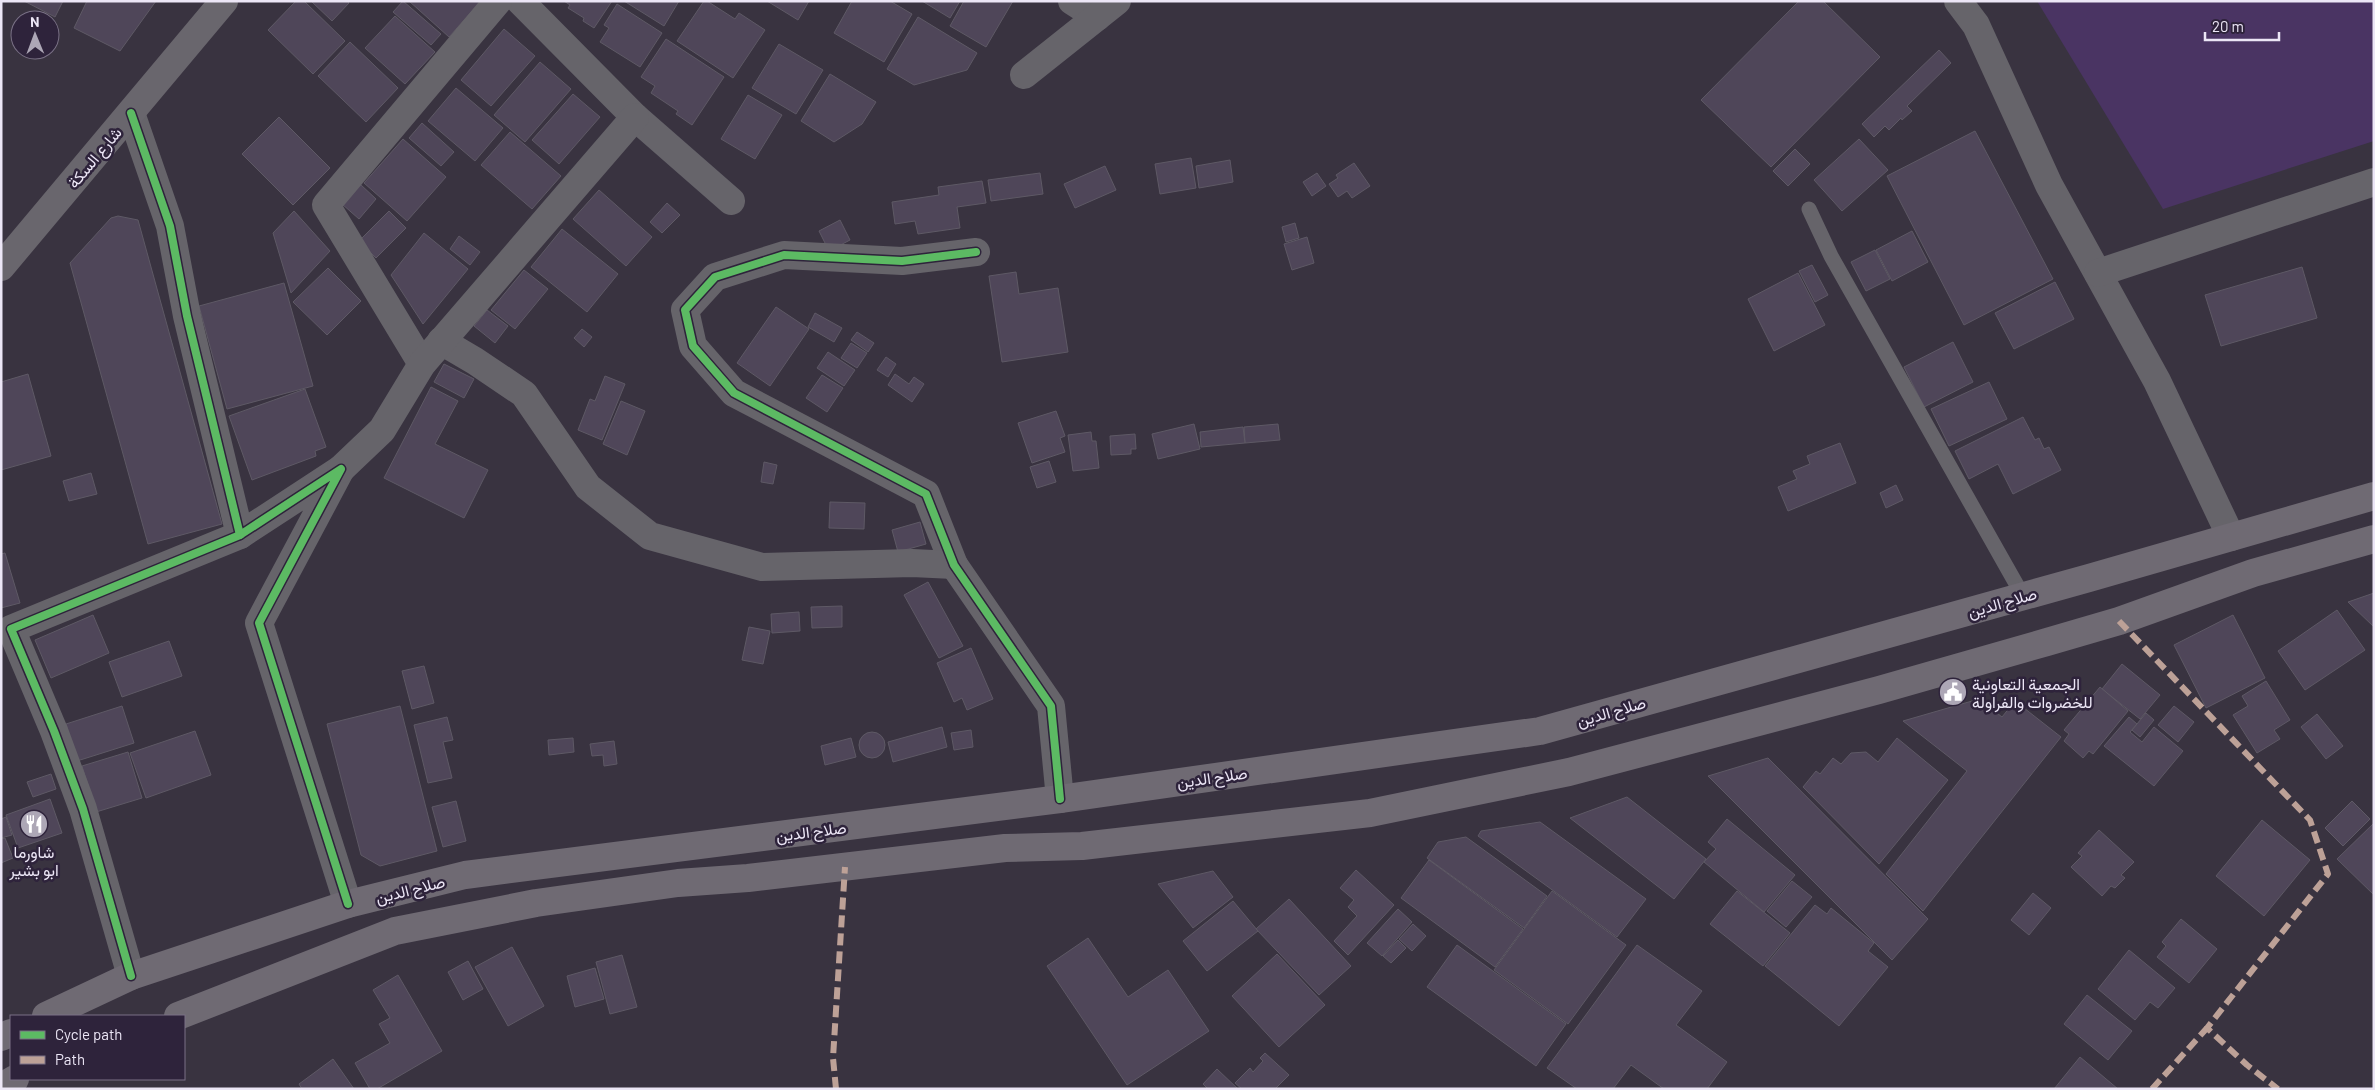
<svg xmlns="http://www.w3.org/2000/svg" width="2375" height="1090" font-family="Barlow,Vazirmatn,sans-serif">
<rect width="100%" height="100%" fill="#393340"/>
<polygon fill="#4a3463" points="2037,1 2374,1 2374,141 2163,209"/>
<g fill="#4f4659" stroke="#5e5965">
<polygon points="24,1 63,1 55,17"/>
<polygon points="87,1 156,1 120,51 74,28"/>
<polygon points="296,1 304,1 345,41 313,74 268,30"/>
<polygon points="311,1 347,1 349,3 332,21"/>
<polygon points="403,1 441,34 431,45 393,12"/>
<polygon points="409,1 480,1 480,2 449,37"/>
<polygon points="564,1 612,1 594,28 583,21 584,18 568,8 570,5"/>
<polygon points="624,1 679,1 664,26"/>
<polygon points="704,1 707,1 735,19 739,13 765,30 733,78 677,41"/>
<polygon points="767,1 809,1 798,20"/>
<polygon points="852,1 890,1 912,14 884,62 834,33"/>
<polygon points="922,1 960,1 950,18"/>
<polygon points="964,1 1013,1 986,47 950,26"/>
<polygon points="1799,1 1823,1 1880,57 1771,167 1701,100"/>
<polygon points="617,4 662,33 640,67 600,42 609,28 604,25"/>
<polygon points="395,16 435,52 405,84 365,48"/>
<polygon points="918,17 977,53 967,70 914,85 887,69"/>
<polygon points="504,29 535,56 491,106 461,80"/>
<polygon points="666,39 724,77 692,125 676,114 678,111 651,93 655,86 641,77"/>
<polygon points="350,42 398,88 366,122 318,76"/>
<polygon points="779,44 823,70 796,114 752,88"/>
<polygon points="1939,50 1951,63 1907,106 1912,111 1902,120 1901,118 1889,130 1885,126 1874,137 1862,124"/>
<polygon points="540,62 571,89 525,142 494,115"/>
<polygon points="830,74 876,102 862,124 834,142 801,121"/>
<polygon points="456,88 503,128 475,161 428,121"/>
<polygon points="573,94 600,117 559,164 532,140"/>
<polygon points="748,95 782,115 755,159 721,139"/>
<polygon points="279,117 330,168 293,205 242,154"/>
<polygon points="422,123 454,152 441,166 409,138"/>
<polygon points="1975,131 2053,279 1964,325 1887,176"/>
<polygon points="510,132 561,176 532,209 481,165"/>
<polygon points="403,139 446,177 407,221 364,183"/>
<polygon points="1859,139 1888,170 1842,211 1814,180"/>
<polygon points="1795,149 1810,164 1788,186 1773,171"/>
<polygon points="1191,158 1196,188 1160,194 1155,164"/>
<polygon points="1230,160 1233,182 1199,188 1196,166"/>
<polygon points="1354,163 1370,186 1352,198 1347,191 1338,197 1329,184 1338,178 1336,175"/>
<polygon points="1105,166 1116,190 1075,208 1064,184"/>
<polygon points="1040,173 1043,194 991,201 988,180"/>
<polygon points="1317,173 1326,186 1312,196 1303,182"/>
<polygon points="982,181 986,203 957,207 960,228 918,234 915,221 895,224 892,202 939,195 938,187"/>
<polygon points="360,184 376,199 359,219 342,204"/>
<polygon points="599,190 652,237 626,266 573,219"/>
<polygon points="667,203 680,215 662,233 650,222"/>
<polygon points="294,211 330,251 291,293 273,233"/>
<polygon points="389,211 406,228 376,258 359,241"/>
<polygon points="118,216 138,220 222,524 148,544 70,263 111,218"/>
<polygon points="840,220 850,240 829,251 819,231"/>
<polygon points="1295,223 1299,238 1286,242 1282,227"/>
<polygon points="562,229 618,274 587,312 531,267"/>
<polygon points="1912,231 1928,262 1892,281 1876,250"/>
<polygon points="424,233 468,269 423,324 391,275"/>
<polygon points="459,236 480,252 470,265 450,249"/>
<polygon points="1307,237 1314,263 1292,270 1284,244"/>
<polygon points="1875,250 1890,279 1866,291 1851,262"/>
<polygon points="1812,265 1828,295 1815,302 1799,271"/>
<polygon points="2302,267 2317,318 2221,346 2205,295"/>
<polygon points="328,268 361,301 327,335 293,302"/>
<polygon points="524,270 548,289 515,329 491,310"/>
<polygon points="1016,272 1019,294 1058,288 1068,352 1002,362 989,276"/>
<polygon points="1798,273 1825,325 1774,351 1748,299"/>
<polygon points="2055,282 2074,319 2014,349 1995,313"/>
<polygon points="284,283 313,386 227,409 199,306"/>
<polygon points="776,307 809,329 770,386 737,363"/>
<polygon points="487,310 508,326 495,343 474,326"/>
<polygon points="815,313 842,328 834,342 808,327"/>
<polygon points="582,329 592,337 584,347 574,338"/>
<polygon points="857,332 874,343 868,352 851,340"/>
<polygon points="1953,342 1973,382 1924,407 1904,367"/>
<polygon points="851,343 867,353 857,368 841,358"/>
<polygon points="828,352 855,370 844,386 817,368"/>
<polygon points="886,357 896,364 888,377 877,370"/>
<polygon points="444,364 474,379 464,398 434,382"/>
<polygon points="28,374 51,456 1,470 1,382"/>
<polygon points="895,374 909,384 914,377 924,384 912,402 888,385"/>
<polygon points="822,375 843,388 827,412 806,398"/>
<polygon points="605,376 625,384 602,440 578,430 590,399 595,401"/>
<polygon points="1989,382 2007,419 1949,446 1931,409"/>
<polygon points="431,387 458,401 435,444 488,470 464,518 384,478"/>
<polygon points="305,389 326,447 315,451 316,456 252,480 229,416"/>
<polygon points="621,401 645,411 627,455 603,444"/>
<polygon points="1056,411 1065,436 1060,438 1065,452 1032,463 1018,423"/>
<polygon points="2023,417 2035,440 2039,438 2044,449 2049,447 2061,470 2013,494 1998,464 1969,479 1955,451"/>
<polygon points="1194,424 1200,449 1158,459 1152,434"/>
<polygon points="1278,424 1280,440 1245,443 1244,427"/>
<polygon points="1243,427 1245,443 1201,447 1200,432"/>
<polygon points="1091,432 1092,441 1096,441 1099,468 1073,471 1068,435"/>
<polygon points="1135,434 1136,449 1131,449 1131,454 1111,455 1110,436"/>
<polygon points="1840,443 1856,483 1788,511 1778,487 1797,479 1793,471 1810,464 1807,456"/>
<polygon points="1049,461 1056,482 1037,488 1030,467"/>
<polygon points="764,462 777,465 773,484 761,482"/>
<polygon points="91,473 97,494 69,501 63,481"/>
<polygon points="1896,485 1903,500 1886,508 1880,493"/>
<polygon points="830,502 865,503 864,529 829,528"/>
<polygon points="920,522 926,544 898,552 892,530"/>
<polygon points="5,553 20,603 1,608 1,554"/>
<polygon points="928,582 963,646 939,658 904,595"/>
<polygon points="2374,593 2374,627 2348,602"/>
<polygon points="842,606 842,627 812,628 811,607"/>
<polygon points="2337,610 2365,650 2305,690 2278,651"/>
<polygon points="799,612 800,631 772,633 771,614"/>
<polygon points="93,615 109,653 51,678 35,640"/>
<polygon points="2233,615 2265,678 2206,708 2174,645"/>
<polygon points="749,627 770,631 763,664 742,660"/>
<polygon points="169,641 182,676 122,697 109,662"/>
<polygon points="971,648 993,699 967,710 962,698 954,702 937,663"/>
<polygon points="2122,664 2160,695 2140,719 2102,689"/>
<polygon points="424,666 434,703 412,709 402,671"/>
<polygon points="2266,681 2290,720 2274,730 2280,739 2257,753 2233,715 2248,706 2242,696"/>
<polygon points="2100,687 2128,711 2093,754 2089,751 2083,758 2064,741 2069,734 2064,730"/>
<polygon points="1979,699 2002,717 2015,701 2061,737 1923,911 1886,874 1967,771 1903,721"/>
<polygon points="122,706 134,743 77,761 66,724"/>
<polygon points="400,706 437,851 380,866 361,855 327,724"/>
<polygon points="2174,706 2194,722 2178,742 2158,725"/>
<polygon points="2146,713 2154,720 2140,737 2132,730"/>
<polygon points="2317,714 2343,746 2326,759 2301,727"/>
<polygon points="447,717 453,740 443,742 452,778 428,783 414,725"/>
<polygon points="2129,717 2137,724 2130,732 2142,742 2154,727 2183,751 2154,786 2104,746"/>
<polygon points="942,727 947,747 893,762 888,742"/>
<polygon points="971,730 973,747 954,750 951,733"/>
<polygon points="195,731 211,775 146,798 130,753"/>
<circle cx="872" cy="745" r="13"/>
<polygon points="573,738 574,752 549,755 548,740"/>
<polygon points="851,738 856,757 825,765 821,746"/>
<polygon points="1897,738 1948,780 1879,864 1803,787 1816,771 1820,774 1833,758 1841,764 1851,753 1866,752 1878,762"/>
<polygon points="614,741 617,764 604,766 603,755 592,756 590,744"/>
<polygon points="128,752 142,798 96,812 82,766"/>
<polygon points="1768,758 1928,919 1892,960 1708,776"/>
<polygon points="51,774 56,789 33,797 27,782"/>
<polygon points="1627,797 1706,859 1674,899 1570,818"/>
<polygon points="50,799 62,833 18,848 6,815"/>
<polygon points="456,801 466,841 443,847 432,807"/>
<polygon points="2352,801 2370,819 2343,846 2325,828"/>
<polygon points="6,817 12,835 1,838 1,819"/>
<polygon points="1727,819 1795,875 1764,912 1704,862 1716,849 1708,842"/>
<polygon points="2262,820 2310,860 2264,916 2216,876"/>
<polygon points="1540,822 1646,899 1617,937 1478,836 1481,831"/>
<polygon points="2374,823 2374,895 2337,859"/>
<polygon points="2099,830 2134,862 2121,875 2125,878 2115,888 2111,886 2102,896 2071,867 2082,856 2078,853"/>
<polygon points="1466,837 1547,896 1524,928 1427,858 1438,842"/>
<polygon points="5,838 13,858 1,863 1,839"/>
<polygon points="1429,860 1523,929 1495,967 1401,898"/>
<polygon points="1356,870 1394,905 1348,955 1334,941 1357,916 1348,907 1354,900 1340,888"/>
<polygon points="1213,871 1233,897 1193,928 1158,884"/>
<polygon points="1792,881 1812,897 1786,927 1767,911"/>
<polygon points="1552,891 1626,945 1568,1024 1494,970"/>
<polygon points="1737,891 1790,933 1763,966 1710,924"/>
<polygon points="2033,893 2051,908 2029,935 2011,920"/>
<polygon points="1289,899 1351,966 1319,995 1256,929"/>
<polygon points="1233,901 1258,931 1207,971 1183,941"/>
<polygon points="1815,905 1827,914 1831,908 1874,943 1868,951 1888,967 1839,1026 1765,966"/>
<polygon points="1398,909 1412,922 1382,956 1367,943"/>
<polygon points="2181,919 2217,949 2189,983 2157,957 2166,946 2162,942"/>
<polygon points="1413,924 1426,936 1412,951 1399,939"/>
<polygon points="1088,938 1128,997 1168,970 1209,1031 1127,1085 1047,966"/>
<polygon points="1398,940 1406,948 1391,963 1383,956"/>
<polygon points="1457,945 1566,1024 1536,1066 1427,987"/>
<polygon points="1637,945 1702,991 1676,1025 1727,1062 1707,1089 1664,1089 1631,1065 1613,1089 1577,1089 1547,1068"/>
<polygon points="512,947 544,1006 508,1026 475,967"/>
<polygon points="2129,950 2175,988 2158,1008 2150,1002 2135,1020 2098,989"/>
<polygon points="1277,954 1325,1005 1279,1047 1232,996"/>
<polygon points="622,955 637,1007 610,1014 596,962"/>
<polygon points="468,961 483,989 463,1000 448,972"/>
<polygon points="595,968 604,999 575,1007 567,976"/>
<polygon points="398,975 442,1051 377,1089 370,1089 355,1063 390,1043 379,1024 390,1018 373,990"/>
<polygon points="2087,995 2132,1031 2108,1060 2064,1024"/>
<polygon points="1265,1053 1289,1075 1275,1089 1242,1089 1235,1083 1250,1068 1253,1072 1263,1061 1260,1058"/>
<polygon points="2080,1057 2118,1089 2054,1089"/>
<polygon points="333,1059 354,1089 302,1089 299,1084"/>
<polygon points="1217,1069 1238,1089 1208,1089 1203,1084"/>
</g>
<g fill="none" stroke-linecap="round" stroke-linejoin="round">
<polyline stroke="#66646a" stroke-width="15" points="1809,209 1831,256 2023,596"/>
<g stroke="#66646a" stroke-width="28">
<polyline points="520,1 635,117 731,201"/>
<polyline points="1072,1 1097,17"/>
<polyline points="1958,1 1976,25 2049,185 2157,381 2231,537"/>
<polyline points="1024,75 1117,1"/>
<polyline points="131,113 170,226 187,316 240,535 341,469 259,623 348,904"/>
<polyline points="976,252 902,261 784,255 715,277 685,310 693,346 734,393 926,494 954,565 1051,706 1060,799"/>
<polyline points="2098,273 2374,182"/>
<polyline points="441,341 475,361 524,394 588,487 650,536 762,567 912,563 954,565"/>
<polyline points="422,364 326,205 498,1"/>
<polyline points="341,469 382,430 422,364 635,117"/>
<polyline points="131,976 83,809 54,731 11,629 240,535"/>
</g>
<polyline stroke="#69666d" stroke-width="28" points="1,267 224,1"/>
<g stroke="#6f6a73" stroke-width="28">
<polyline points="46,1016 131,976 348,904 465,875 1060,799 1540,731 2089,578 2374,496"/>
<polyline points="178,1016 395,931 536,903 678,883 748,878 1005,848 1082,846 1370,813 1569,772 1879,690 2047,642 2119,621 2253,573 2374,539"/>
<polyline points="1,1037 11,1033"/>
<polyline points="1,1087 15,1079"/>
</g>
<g stroke="#bda197" stroke-width="6" stroke-dasharray="12 6" stroke-linecap="butt">
<polyline points="2119,621 2310,820 2328,874 2207,1028 2247,1065 2278,1089"/>
<polyline points="836,1089 833,1058 845,867"/>
<polyline points="2152,1089 2207,1028"/>
</g>
<defs>
<g id="cycleway">
<polyline points="131,113 170,226 187,316 240,535 341,469 259,623 348,904"/>
<polyline points="976,252 902,261 784,255 715,277 685,310 693,346 734,393 926,494 954,565 1051,706 1060,799"/>
<polyline points="131,976 83,809 54,731 11,629 240,535"/>
</g>
</defs>
<use href="#cycleway" stroke="#2e233b" stroke-width="11"/>
<use href="#cycleway" stroke="#5cba63" stroke-width="8"/>
</g>
<defs>
<symbol id="civic-disc" viewBox="-11 -11 22 22"><circle r="9.5" fill="#ada7b6" stroke="#2e233b"/><path d="M-.6-6.5H3V-4.5H.6V-3L4-1V1h2V6H-6V1h2V-1L-.6-3ZM-1.2 2.5V6h2.4V2.5Z" fill="#fff"/></symbol>
<symbol id="restaurant-disc" viewBox="-11 -11 22 22"><circle r="9.5" fill="#ada7b6" stroke="#2e233b"/><path d="M-5-6h1v4h1v-4h1v4h1v-4h1v5L-1.5 .5V6h-2V.5L-5-1ZM5-6V6H3V1.5H1.5Q1.5-4 5-6Z" fill="#fff"/></symbol>
</defs>
<g fill-rule="evenodd">
<use href="#civic-disc" x="1937" y="676" width="32" height="32"/>
<use href="#restaurant-disc" x="18" y="808" width="32" height="32"/>
</g>
<g text-anchor="middle" dominant-baseline="central" stroke-width="5" stroke-linejoin="round" paint-order="stroke">
<g font-size="16" fill="#ece6f6" stroke="#2e233b">
<text transform="translate(94 157) rotate(-50)">شارع السكة</text>
<text transform="translate(2002 602) rotate(-16)">صلاح الدين</text>
<text transform="translate(1611 711) rotate(-16)">صلاح الدين</text>
<text transform="translate(1212 777) rotate(-8)">صلاح الدين</text>
<text transform="translate(811 831) rotate(-7)">صلاح الدين</text>
<text transform="translate(410 889) rotate(-14)">صلاح الدين</text>
</g>
<g font-size="16" fill="#ece6f6" stroke="#2e233b" text-anchor="start">
<text x="1972" y="683">الجمعية التعاونية<tspan x="1972" dy="18">للخضروات والفراولة</tspan></text>
<text x="34" y="851" text-anchor="middle">شاورما<tspan x="34" dy="18">ابو بشير</tspan></text>
</g>
</g>
<rect width="2375" height="1090" fill="none" stroke="#ece6f6" stroke-width="5"/>
<rect x="10" y="1015" width="175" height="65" fill="#2e233b" stroke="#7a7186"/>
<rect x="20" y="1031" width="25" height="8" fill="#5cba63" stroke="#7a7186"/>
<text x="55" y="1040" font-size="15" fill="#ece6f6">Cycle path</text>
<rect x="20" y="1056" width="25" height="8" fill="#bda197" stroke="#7a7186"/>
<text x="55" y="1065" font-size="15" fill="#ece6f6">Path</text>
<g transform="translate(35 35) rotate(359)"><circle r="24" fill="#2e233b" stroke="#7a7186"/>
<path d="M0-4L9 19L0 12L-9 19Z" fill="#ada7b6"/>
<text y="-8" font-size="14" font-weight="bold" text-anchor="middle" fill="#ece6f6">N</text>
</g>
<path d="M2205 32v8h74v-8" fill="none" stroke="#ece6f6" stroke-width="2.5"/>
<text x="2212" y="32" font-size="15" fill="#ece6f6" stroke="#2e233b" stroke-width="4" paint-order="stroke">20 m</text>
</svg>
